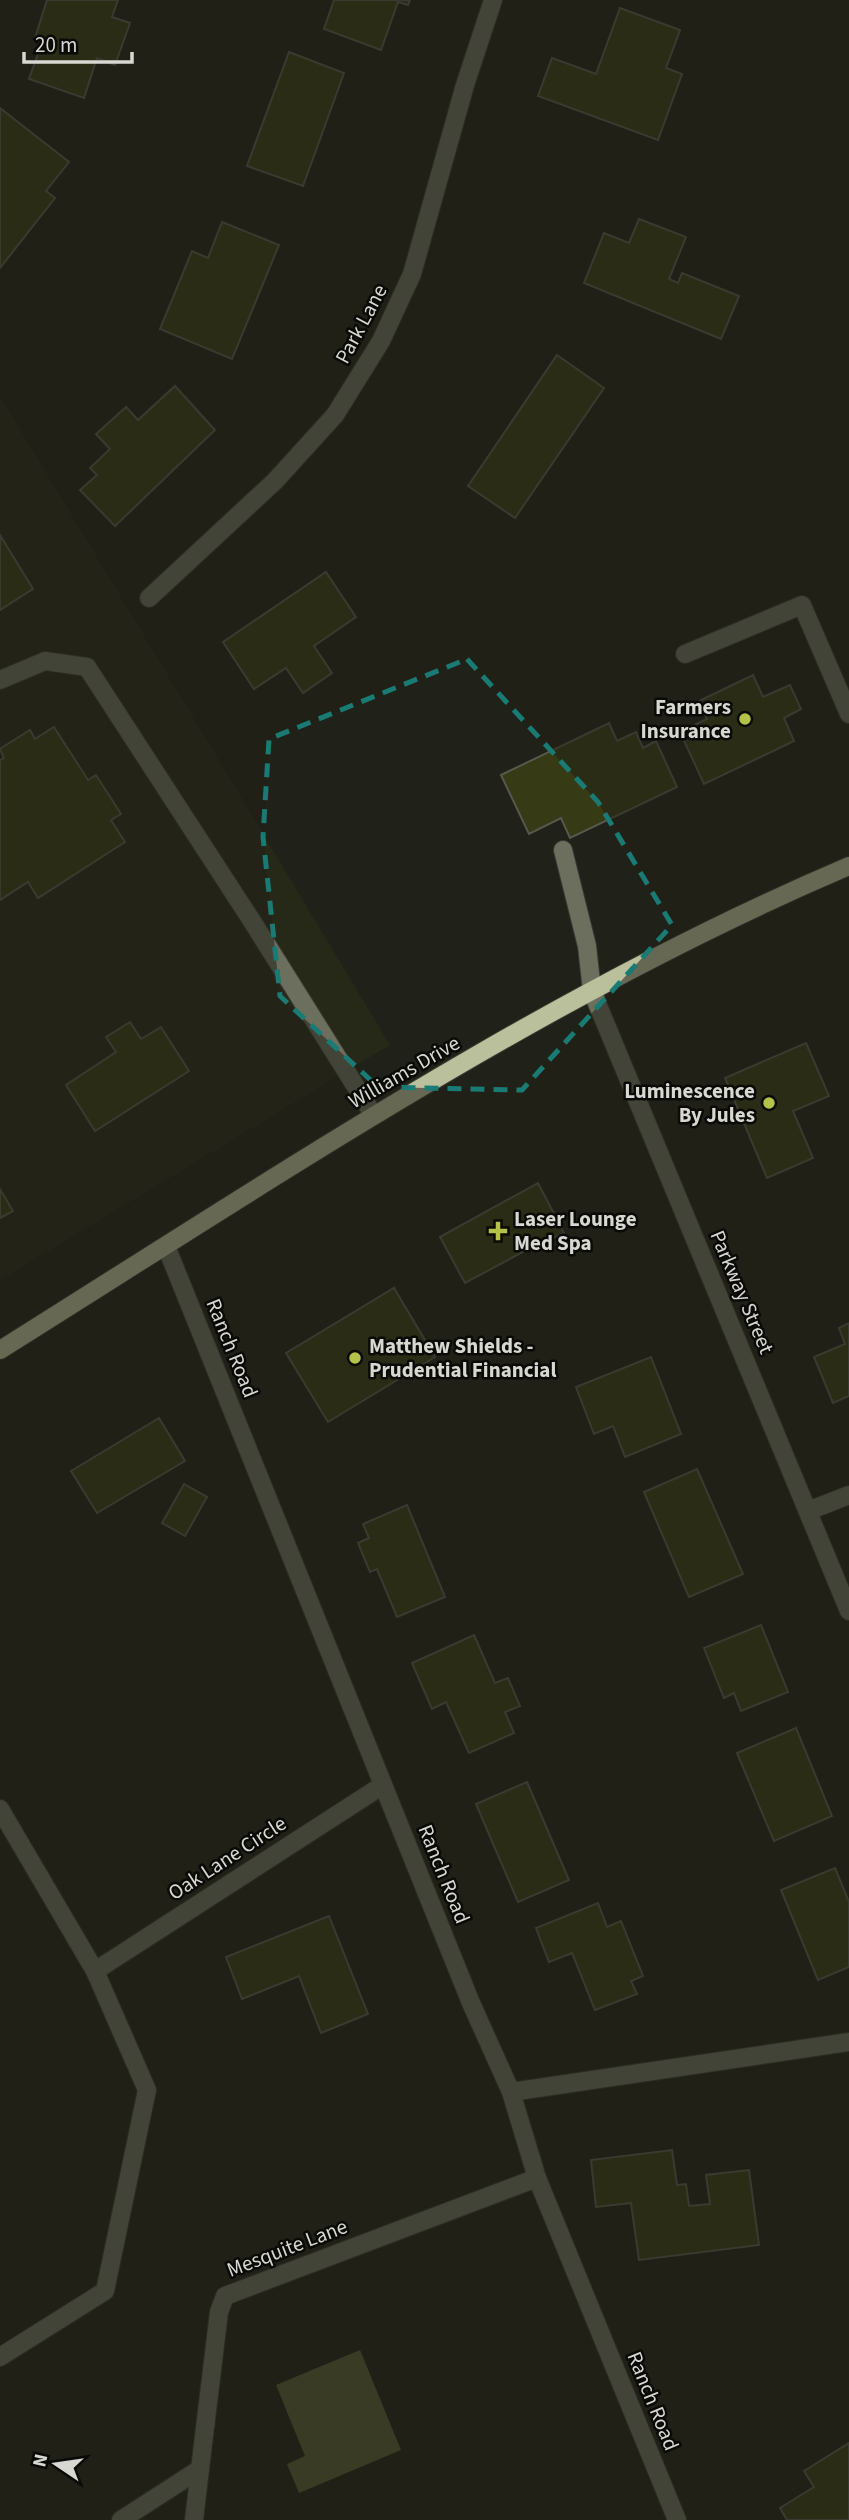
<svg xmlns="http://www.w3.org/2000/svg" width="849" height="2520" font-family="'Source Sans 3',sans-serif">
<rect width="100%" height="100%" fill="#202118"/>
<polygon fill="#262818" points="0,396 390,1045 0,1280"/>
<polygon fill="#575c36" points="360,2350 401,2450 299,2493 287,2464 305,2456 276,2385"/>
<g fill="#363a15" stroke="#58594e" stroke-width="2">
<polygon points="47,0 118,0 112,17 130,23 115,65 97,58 84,98 29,79 43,40 35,38"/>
<polygon points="334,0 410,0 408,5 398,2 381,50 324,29"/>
<polygon points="620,8 680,30 666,68 682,74 658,140 538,96 552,58 596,74"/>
<polygon points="289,52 344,73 303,186 247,166"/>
<polygon points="0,108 69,162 46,191 55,198 0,268"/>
<polygon points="639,219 686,237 669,279 678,283 682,273 739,296 721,339 584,283 604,233 629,243"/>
<polygon points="222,222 279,245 232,359 160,329 192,251 208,258"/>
<polygon points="557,355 604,388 515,518 468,486"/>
<polygon points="175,386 215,430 115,526 80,490 97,475 90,468 110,449 96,434 126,407 138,420"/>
<polygon points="0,535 33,589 0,610"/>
<polygon points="326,572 356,617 314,646 332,673 303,693 286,668 254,689 223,642"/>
<polygon points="753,675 763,697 790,685 801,709 784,718 794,741 704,784 680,732 707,719 699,701"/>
<polygon points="609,723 617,741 636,732 643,748 656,741 677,787 570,838 561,818 529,834 501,775"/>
<polygon points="54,727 88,780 96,775 121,814 111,820 125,842 38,898 28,882 0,900 0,760 4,758 0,749 30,730 35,739"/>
<polygon points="130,1022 141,1039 161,1027 189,1071 95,1131 66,1085 116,1052 106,1037"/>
<polygon points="806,1043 829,1096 793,1111 813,1158 767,1178 725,1078"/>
<polygon points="538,1183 564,1233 542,1243 535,1250 534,1246 465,1283 440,1237"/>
<polygon points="0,1189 13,1211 0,1218"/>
<polygon points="394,1288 435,1357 328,1422 286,1353"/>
<polygon points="849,1323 849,1396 833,1403 814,1357 845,1344 839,1328"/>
<polygon points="651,1357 681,1434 625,1457 613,1426 594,1434 576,1387"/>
<polygon points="159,1418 185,1461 97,1513 71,1471"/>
<polygon points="697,1469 743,1574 689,1597 644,1492"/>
<polygon points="184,1484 207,1497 185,1536 162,1523"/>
<polygon points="407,1505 445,1597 397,1617 377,1569 370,1572 358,1543 369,1538 363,1524"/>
<polygon points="761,1625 788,1692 741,1711 734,1693 724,1698 704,1648"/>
<polygon points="474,1635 495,1683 508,1678 520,1706 505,1712 514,1733 469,1753 446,1702 432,1709 412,1663"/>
<polygon points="796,1728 832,1816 774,1841 737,1753"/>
<polygon points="527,1782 569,1880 518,1902 476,1804"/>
<polygon points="835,1868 849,1902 849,1967 818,1980 781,1890"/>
<polygon points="598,1903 607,1927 621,1921 643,1976 631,1981 637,1994 595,2010 572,1953 549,1962 536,1928"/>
<polygon points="329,1916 368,2014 321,2033 299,1976 242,1999 226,1957"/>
<polygon points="672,2150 677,2185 686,2184 689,2206 710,2204 706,2175 749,2170 759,2245 639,2260 631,2203 596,2207 591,2160"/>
<polygon points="849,2443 849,2520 787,2520 780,2508 814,2487 804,2471"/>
</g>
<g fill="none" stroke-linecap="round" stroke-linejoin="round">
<defs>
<g id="minor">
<polyline points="149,598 275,481 335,415 381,341 412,274 465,85 493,0"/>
<polyline points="685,654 802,605 849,714"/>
<polyline points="0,680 45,661 87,667 250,918 373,1114"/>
<polyline points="563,850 587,946 592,991 849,1611"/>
<polyline points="166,1246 471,2003 511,2092 537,2178 677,2520"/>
<polyline points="808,1511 849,1495"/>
<polyline points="0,1809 95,1971 147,2090 105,2291 0,2357"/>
<polyline points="95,1971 383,1785"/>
<polyline points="511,2092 849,2042"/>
<polyline points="121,2520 200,2469 219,2312 225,2296 537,2178"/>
<polyline points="194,2520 200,2469"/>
</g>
<path id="major" d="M 0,1350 C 276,1177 548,994 849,866"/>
</defs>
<use href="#minor" stroke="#3a3b32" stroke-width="20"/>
<use href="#major" stroke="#3a3b32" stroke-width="20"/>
<use href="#minor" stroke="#6c6f5e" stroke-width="18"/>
<use href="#major" stroke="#babf9c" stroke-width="18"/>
</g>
<path d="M0 0H849V2520H0ZM 467,659 L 598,802 L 672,925 L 522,1090 L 378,1087 L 280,996 L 263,837 L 269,739 Z" fill="#202118" fill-opacity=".55" fill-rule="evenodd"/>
<path fill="none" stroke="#197b73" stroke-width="5" stroke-dasharray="14 9" stroke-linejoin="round" d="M 467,659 L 598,802 L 672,925 L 522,1090 L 378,1087 L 280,996 L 263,837 L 269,739 Z"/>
<g fill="#b5c249" stroke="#0a0b07" stroke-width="2.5">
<circle cx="745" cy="719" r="7"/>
<circle cx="769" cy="1103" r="7"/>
<path d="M494.5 1220.5h7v7h7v7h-7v7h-7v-7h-7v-7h7z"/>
<circle cx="355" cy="1358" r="7"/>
</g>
<g text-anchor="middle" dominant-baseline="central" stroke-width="5" stroke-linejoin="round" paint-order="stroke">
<g font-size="21" fill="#d7d8d2" stroke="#0a0b07">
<text transform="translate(361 324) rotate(-62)">Park Lane</text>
<text transform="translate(404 1072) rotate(-30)">Williams Drive</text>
<text transform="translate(742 1292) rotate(67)">Parkway Street</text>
<text transform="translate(232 1348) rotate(68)">Ranch Road</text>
<text transform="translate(227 1858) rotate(-33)">Oak Lane Circle</text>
<text transform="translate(444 1874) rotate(68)">Ranch Road</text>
<text transform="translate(287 2248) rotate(-21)">Mesquite Lane</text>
<text transform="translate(653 2401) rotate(68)">Ranch Road</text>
</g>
<g font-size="21" font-weight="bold" fill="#d7d8d2" stroke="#0a0b07" text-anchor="end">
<text x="731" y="707">Farmers<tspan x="731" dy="24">Insurance</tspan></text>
<text x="755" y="1091">Luminescence<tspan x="755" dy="24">By Jules</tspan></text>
<text x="514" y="1219" text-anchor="start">Laser Lounge<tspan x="514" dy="24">Med Spa</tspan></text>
<text x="369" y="1346" text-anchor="start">Matthew Shields -<tspan x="369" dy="24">Prudential Financial</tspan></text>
</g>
</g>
<g transform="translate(56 2464) rotate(283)" stroke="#0a0b07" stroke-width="5" paint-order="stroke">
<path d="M0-5L12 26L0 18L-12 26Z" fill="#d7d8d2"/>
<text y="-10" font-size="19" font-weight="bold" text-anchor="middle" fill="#d7d8d2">N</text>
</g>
<path d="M24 52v10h108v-10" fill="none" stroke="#d7d8d2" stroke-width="3.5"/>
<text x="35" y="52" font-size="21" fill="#d7d8d2" stroke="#0a0b07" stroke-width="5" paint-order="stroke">20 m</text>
</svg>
